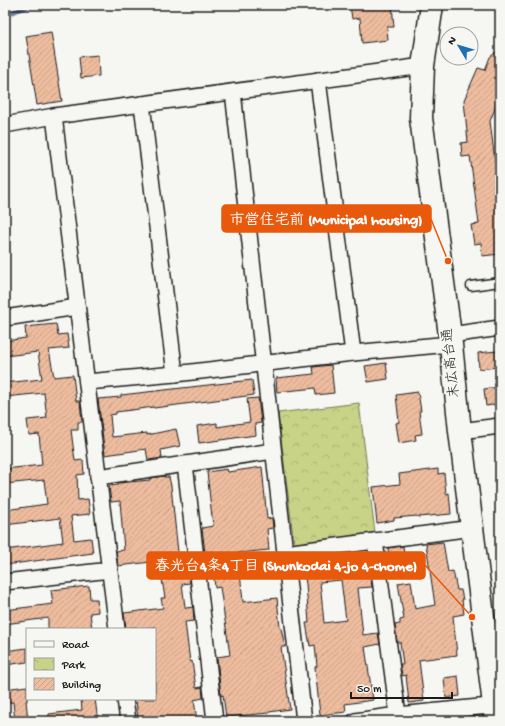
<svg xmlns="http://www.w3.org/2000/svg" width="505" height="726" font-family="'Gochi Hand','Klee One',sans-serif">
<defs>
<pattern id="park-crowns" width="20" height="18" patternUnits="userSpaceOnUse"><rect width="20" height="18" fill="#c8d387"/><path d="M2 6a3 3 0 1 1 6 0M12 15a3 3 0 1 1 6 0" fill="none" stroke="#abb574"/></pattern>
<pattern id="building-hatch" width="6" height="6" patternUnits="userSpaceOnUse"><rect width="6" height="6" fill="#eebc9f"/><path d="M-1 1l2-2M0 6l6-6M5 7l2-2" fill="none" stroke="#cca188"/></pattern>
</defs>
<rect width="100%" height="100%" fill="#f6f6f2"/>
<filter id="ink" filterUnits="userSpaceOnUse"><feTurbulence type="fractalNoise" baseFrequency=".025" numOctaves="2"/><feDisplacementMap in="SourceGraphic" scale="8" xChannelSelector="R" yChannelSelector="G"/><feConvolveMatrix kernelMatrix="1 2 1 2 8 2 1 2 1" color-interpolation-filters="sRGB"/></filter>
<g filter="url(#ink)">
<polygon fill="url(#park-crowns)" stroke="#727852" points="359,403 375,533 294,544 278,413"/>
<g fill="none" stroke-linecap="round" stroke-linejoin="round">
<polyline stroke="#66829d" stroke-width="4" points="5,15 32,5"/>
</g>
<g fill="url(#building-hatch)" stroke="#1c1c1c" fill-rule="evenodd">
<polygon points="350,5 392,5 394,27 387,27 388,40 362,43 360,18 352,19"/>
<polygon points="51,32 62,101 37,105 26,36"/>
<polygon points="500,49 500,96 490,121 500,202 500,254 482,256 481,243 474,244 471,225 479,224 470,156 462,157 461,143 468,142 464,100 478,68 485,70 490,57"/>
<polygon points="98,55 99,76 81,78 79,57"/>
<polygon points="56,324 58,335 67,334 69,348 49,350 54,377 73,375 76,401 80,401 82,422 78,422 78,430 71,430 75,461 83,460 84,474 77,475 78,500 88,499 90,514 71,516 74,540 91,538 93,553 5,565 5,550 63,542 60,518 5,525 5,510 47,504 44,480 5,484 5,469 42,465 39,434 29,435 27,420 47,418 44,393 5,397 5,383 42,379 38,352 5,356 5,341 26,338 25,327"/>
<polygon points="497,351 498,367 479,369 478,353"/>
<polygon points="386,363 388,379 368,382 365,366"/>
<polygon points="331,365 334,393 316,395 315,388 277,392 276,378 314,374 313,367"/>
<polygon points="252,380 254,395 154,408 154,407 116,412 116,414 110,415 112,437 147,433 147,435 176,429 180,446 161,450 162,458 148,460 146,449 105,455 98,399 121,397 121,395"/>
<polygon points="500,387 500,404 486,406 484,389"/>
<polygon points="418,392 421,411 419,411 422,434 415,435 416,440 399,443 396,423 399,422 396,395"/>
<polygon points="258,398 261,423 255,424 256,435 199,443 197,426 217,423 217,427 250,422 247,399"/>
<polygon points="262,467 267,519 272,518 273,528 267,529 269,550 238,553 243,602 277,598 280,628 281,628 285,647 281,647 290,709 269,712 269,713 226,717 223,695 221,696 217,657 230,655 220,587 215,588 212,560 206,561 202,528 213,526 207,472 227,469 228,472"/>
<polygon points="438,469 438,474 444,473 446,494 449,493 451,514 418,517 417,516 394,518 394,520 377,523 373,487 400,484 399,474"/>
<polygon points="164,476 164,477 169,477 171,486 180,571 188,570 190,583 182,584 185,607 186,608 193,607 194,621 185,622 190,662 192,661 196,688 202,687 203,698 194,700 197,721 138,721 136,699 155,699 155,627 137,629 136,627 126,628 124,613 163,608 161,598 165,598 159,561 118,566 116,551 124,550 120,501 111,502 109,486 118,485 118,483 150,480 150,478"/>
<polygon points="443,542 448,572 453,571 457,590 461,590 463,600 462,600 464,614 453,616 457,655 419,660 424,701 409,703 406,675 402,676 400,664 403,664 400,642 397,642 395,625 400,624 400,620 404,619 398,583 411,581 415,609 435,605 426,544"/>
<polygon points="403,546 406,569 391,571 388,548"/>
<path d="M 337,555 L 337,559 L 354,558 L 356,575 L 370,573 L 372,587 L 358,588 L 363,635 L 378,633 L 380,644 L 365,647 L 373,700 L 345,704 L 346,712 L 320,715 L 315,667 L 317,666 L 315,645 L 310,646 L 306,623 L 309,623 L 306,584 L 302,563 L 323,560 L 323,557 ZM 341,580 L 346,620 L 324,623 L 320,582 Z"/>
<polygon points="89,586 90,599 97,599 98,612 90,613 92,629 48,629 48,618 5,624 5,610 53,604 51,590"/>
<polygon points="27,648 27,662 5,665 5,651"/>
<polygon points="458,676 460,696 446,698 444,678"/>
<polygon points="27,686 27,701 26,701 28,720 15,721 13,702 5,703 5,689"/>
<polygon points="81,699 95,699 98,721 49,721 49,714 82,710"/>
</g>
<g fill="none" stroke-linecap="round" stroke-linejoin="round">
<defs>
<polyline id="lane" points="471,286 500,282"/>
<g id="street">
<polyline points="318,80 353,353"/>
<polyline points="233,92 304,721"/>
<polyline points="142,104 175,374"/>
<polyline points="54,116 117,629"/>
<polyline points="5,125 54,116 423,66"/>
<polyline points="5,318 77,307"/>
<polyline points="450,335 500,328"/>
<polyline points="87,382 175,374 353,353 450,344"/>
<polyline points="460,431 500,426"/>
<polyline points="185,464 215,721"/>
<polyline points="98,477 273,451"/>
<polyline points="375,541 398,715"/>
<polyline points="285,553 472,528"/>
<polyline points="5,582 110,570"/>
<polyline points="125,699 128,721"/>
<polyline points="355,721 398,715 500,705"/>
</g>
<polyline id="secondary" points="432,5 423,66 421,118 450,335 460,431 496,721"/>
</defs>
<use href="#lane" stroke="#1c1c1c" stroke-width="11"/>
<use href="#street" stroke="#1c1c1c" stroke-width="18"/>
<use href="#secondary" stroke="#1c1c1c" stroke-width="25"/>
<use href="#lane" stroke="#f6f6f2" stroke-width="8"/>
<use href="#street" stroke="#f6f6f2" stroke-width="15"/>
<use href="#secondary" stroke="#f6f6f2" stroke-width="22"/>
</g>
</g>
<g text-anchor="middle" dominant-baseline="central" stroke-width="4" stroke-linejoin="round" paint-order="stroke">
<g font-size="14" fill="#1c1c1c" stroke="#f6f6f2">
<text transform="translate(452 363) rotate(-96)">末広高台通</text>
</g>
</g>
<path fill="none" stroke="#e8590c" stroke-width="1.5" d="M448 261L431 219M472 617L425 565"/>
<g fill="#e8590c" stroke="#f6f6f2" stroke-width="1.5">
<circle cx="448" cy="261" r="4"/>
<circle cx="472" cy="617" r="4"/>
</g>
<g fill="#e8590c" stroke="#e8590c" stroke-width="1.5">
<rect x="222" y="205" width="209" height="27" rx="4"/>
<rect x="147" y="552" width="278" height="27" rx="4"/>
</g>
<g font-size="15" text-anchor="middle" font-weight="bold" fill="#fff">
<text x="326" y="224">市営住宅前 (Municipal housing)</text>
<text x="286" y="570">春光台4条4丁目 (Shunkodai 4-jo 4-chome)</text>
</g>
<rect width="505" height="726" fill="none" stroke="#f6f6f2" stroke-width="20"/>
<rect x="10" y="10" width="485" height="706" fill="none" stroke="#1c1c1c" stroke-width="1.5" filter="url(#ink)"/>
<rect x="26" y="628" width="130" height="72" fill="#f6f6f2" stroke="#9f9f9c"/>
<rect x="34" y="641" width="20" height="6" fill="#f6f6f2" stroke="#9f9f9c"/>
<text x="62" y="648" font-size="12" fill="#1c1c1c">Road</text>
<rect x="34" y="658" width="20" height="12" fill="url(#park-crowns)" stroke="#9f9f9c"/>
<text x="62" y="668" font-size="12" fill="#1c1c1c">Park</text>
<rect x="34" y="678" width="20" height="12" fill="url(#building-hatch)" stroke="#9f9f9c"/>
<text x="62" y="688" font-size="12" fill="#1c1c1c">Building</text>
<g transform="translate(459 46) rotate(308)"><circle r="19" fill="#f6f6f2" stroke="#9f9f9c"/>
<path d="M0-3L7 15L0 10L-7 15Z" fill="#1f6fb2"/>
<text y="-6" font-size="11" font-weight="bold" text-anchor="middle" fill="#1c1c1c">N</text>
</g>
<path d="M351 692v6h101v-6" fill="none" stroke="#1c1c1c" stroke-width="2"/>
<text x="357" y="692" font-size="12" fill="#1c1c1c" stroke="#f6f6f2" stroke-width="3" paint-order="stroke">50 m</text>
</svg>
